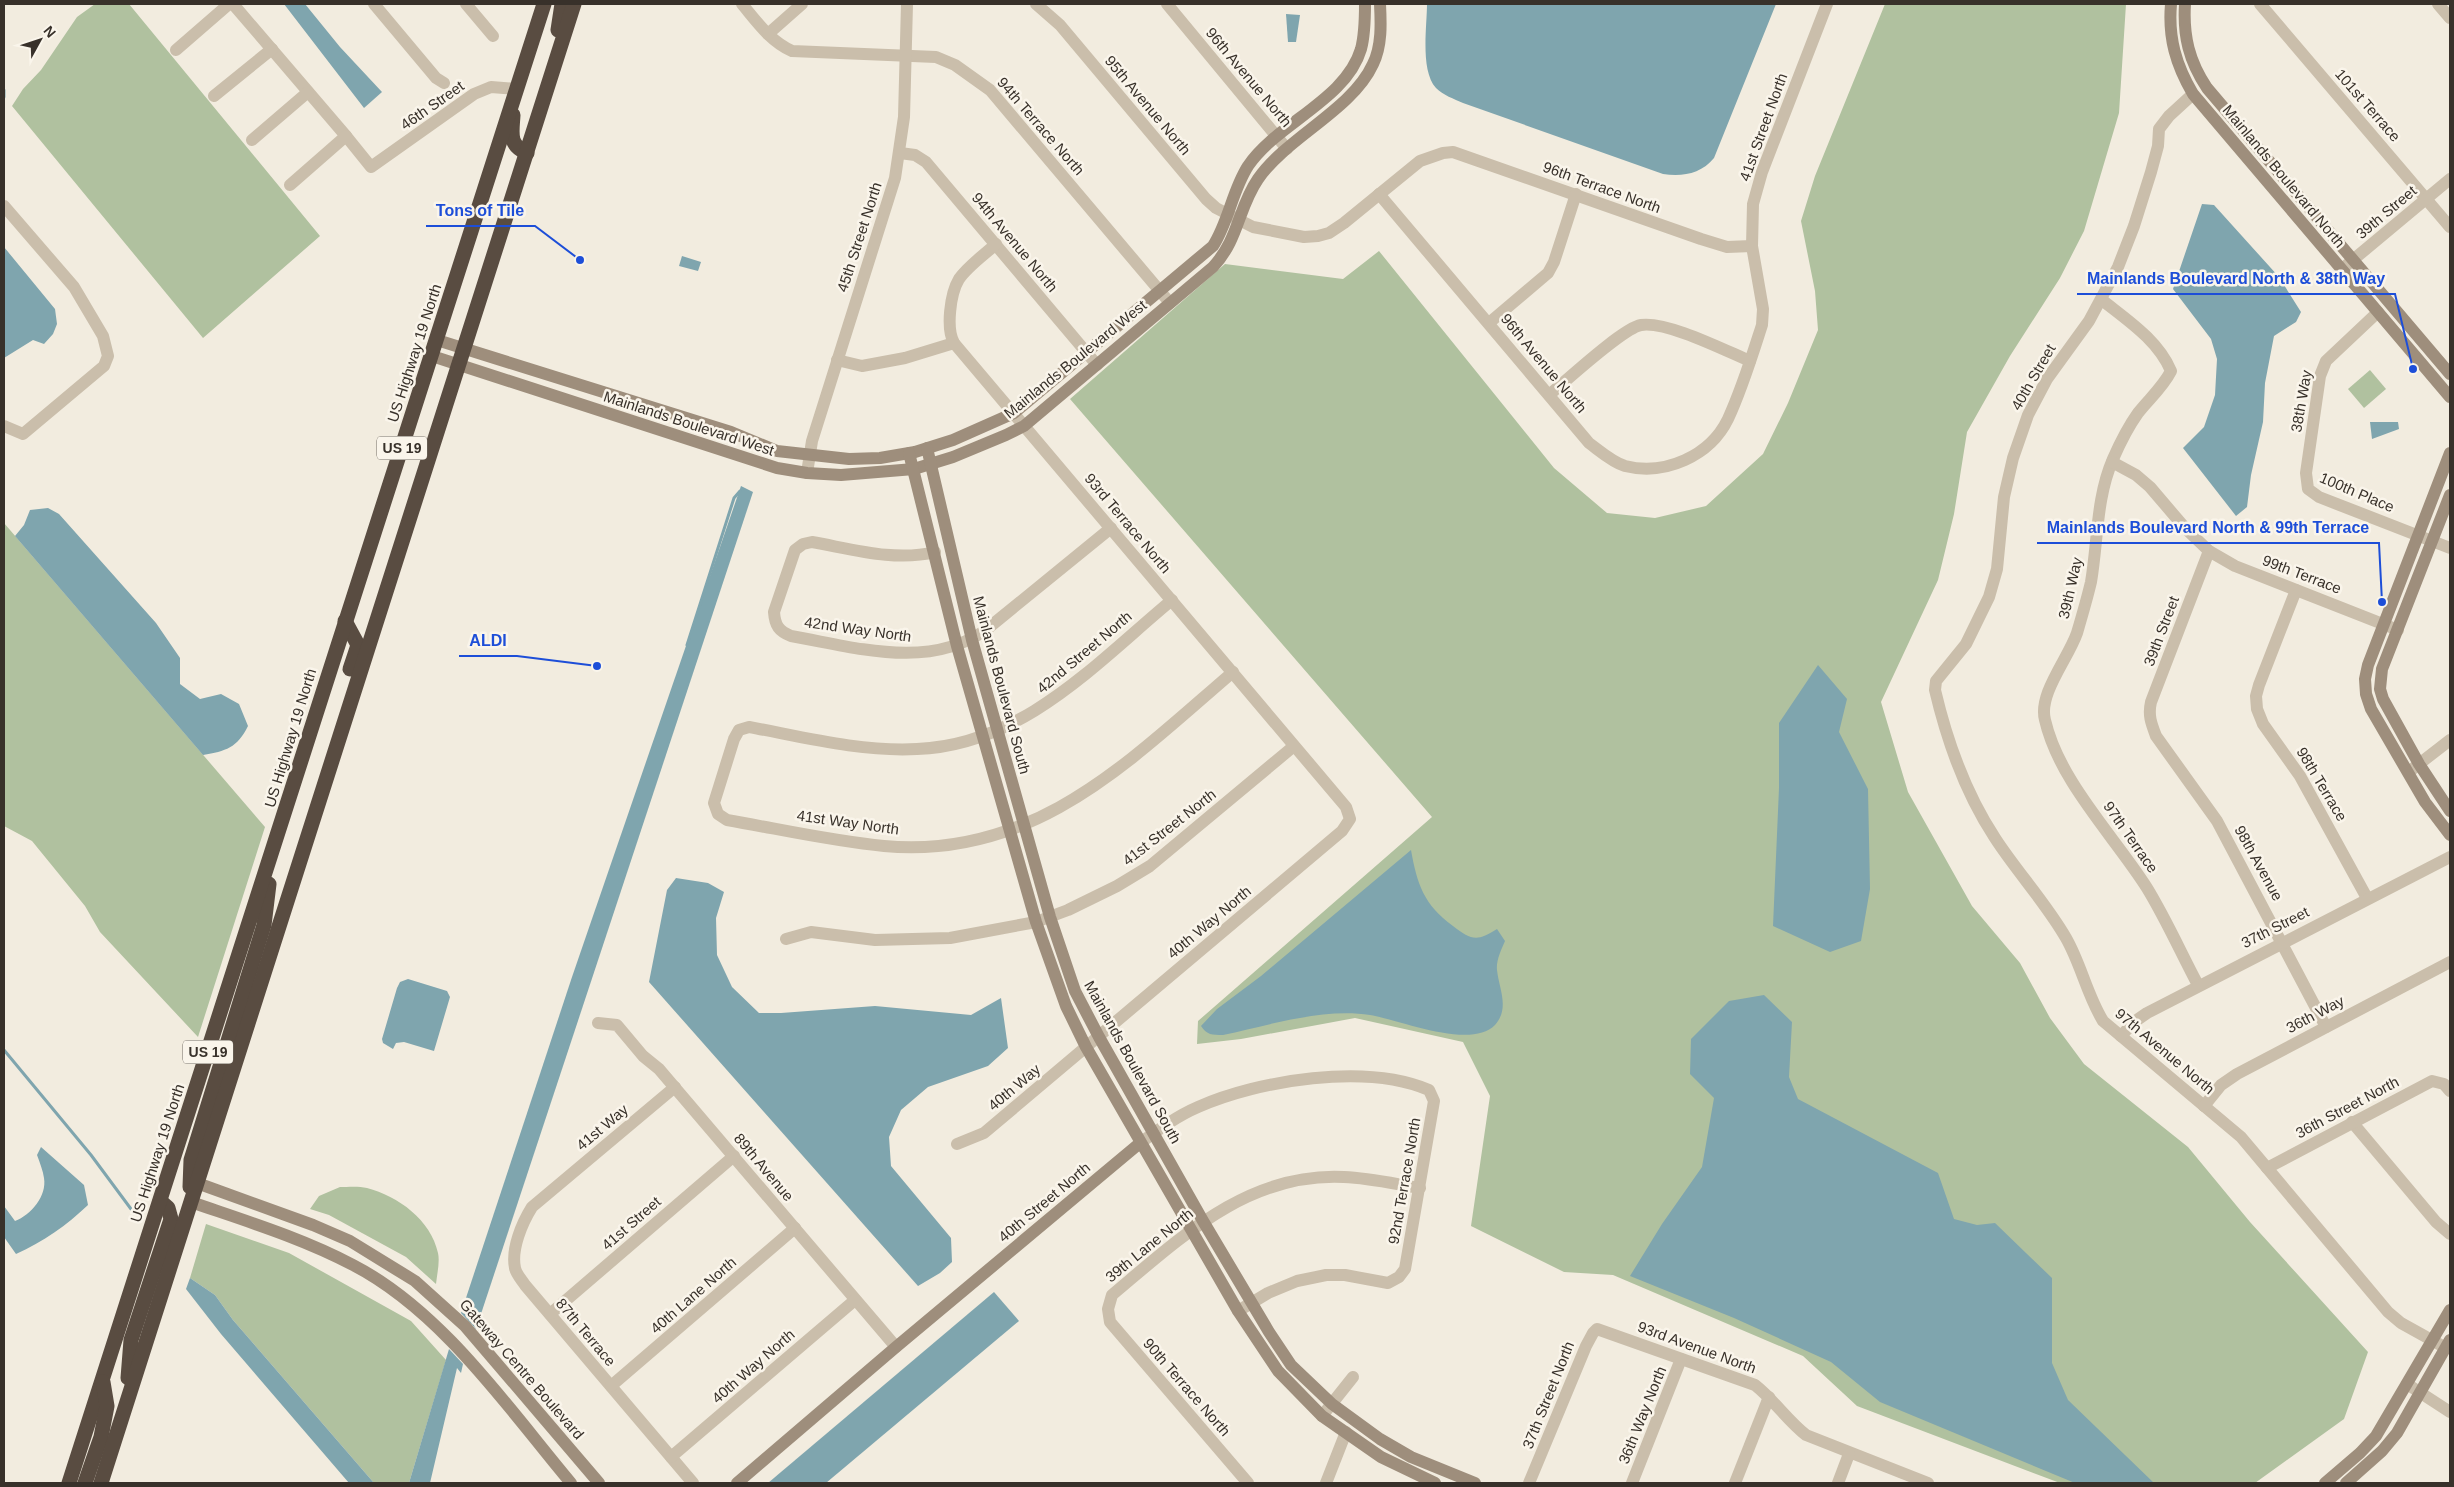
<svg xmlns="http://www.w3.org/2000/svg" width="2454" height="1487" font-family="Arial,sans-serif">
<rect width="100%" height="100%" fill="#f2ecdf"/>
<g fill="#b0c19f">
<polygon points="95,4 129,4 320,236 203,338 12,106 23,89 41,70 77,17"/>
<polygon points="1885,4 2126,4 2119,113 2084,231 2060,278 2010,356 1967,432 1954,514 1938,580 1881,702 1908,792 1972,906 2020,963 2050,1018 2084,1064 2188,1147 2250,1222 2368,1352 2344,1419 2255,1483 2060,1483 1857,1406 1803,1356 1613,1275 1564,1272 1471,1226 1490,1096 1463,1042 1355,1018 1241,1039 1197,1044 1198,1021 1432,817 1070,399 1225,264 1343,279 1379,251 1554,468 1607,513 1655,518 1706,506 1763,454 1788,403 1818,330 1815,291 1801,221 1815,176"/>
<polygon points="2370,370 2386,389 2364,408 2348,389"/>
<polygon points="4,523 265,827 198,1037 100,932 85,906 32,841 4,826"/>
<path d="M 340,1187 C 348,1187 359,1186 367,1188 C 398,1196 431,1220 438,1253 C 440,1262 437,1274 436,1284 L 406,1257 L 329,1215 L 310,1209 L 319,1196 Z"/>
<polygon points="206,1224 289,1253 411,1321 446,1360 409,1483 374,1483 233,1320 215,1295 190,1278"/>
</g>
<g fill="#7fa5ae">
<polygon points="284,4 305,4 340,47 382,92 364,108"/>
<path d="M 1427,4 L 1776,4 L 1714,158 C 1701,174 1682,177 1663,174 L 1463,103 C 1454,99 1443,95 1436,88 C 1420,70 1427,27 1427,4 Z"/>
<polygon points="1286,14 1300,15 1296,42 1288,42"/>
<polygon points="2202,204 2214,205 2279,277 2301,312 2296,322 2274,336 2265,383 2263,422 2251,475 2247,507 2236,516 2183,448 2204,427 2215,395 2217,359 2211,339 2173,289"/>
<polygon points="4,247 55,309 57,324 53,334 44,344 33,340 4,358"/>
<polygon points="682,256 701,262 698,271 679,266"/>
<polygon points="2370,422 2398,422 2399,429 2372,439"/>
<polygon points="741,486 753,492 476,1329 461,1313 572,977"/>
<path d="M 48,508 L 59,514 L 156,623 L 180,658 L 180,684 L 200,699 L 221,694 L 239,704 L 248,726 C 237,748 226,751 203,755 L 15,536 L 24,525 L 30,510 Z"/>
<polygon points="1818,665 1847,699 1839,732 1868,789 1870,889 1861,941 1830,952 1773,926 1779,788 1779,723"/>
<path d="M 1411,850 C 1417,884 1424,905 1453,926 C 1471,940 1477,942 1497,929 L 1505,941 C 1501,950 1496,961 1497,970 C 1499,989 1510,1008 1495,1025 C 1471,1050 1400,1020 1370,1015 C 1322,1008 1270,1025 1223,1035 C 1212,1035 1207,1035 1201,1026 L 1217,1009 L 1261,976 Z"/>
<polygon points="676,878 708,883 724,892 716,918 717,955 732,987 759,1013 781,1013 875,1006 971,1015 1001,998 1008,1048 988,1066 928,1087 901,1110 889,1137 891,1166 951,1238 952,1262 940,1273 918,1286 649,982 667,890"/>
<polygon points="408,979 447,991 450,997 434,1051 404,1042 396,1043 393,1049 383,1043 382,1039 397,988 400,982"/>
<polygon points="1764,995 1792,1022 1789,1077 1798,1099 1938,1173 1954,1219 1977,1225 1995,1223 2052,1278 2052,1363 2068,1400 2154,1483 2075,1483 1880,1402 1831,1362 1734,1318 1630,1276 1662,1224 1702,1167 1714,1098 1690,1074 1691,1039 1729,1001"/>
<path d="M 41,1147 L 84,1185 L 88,1205 C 67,1225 43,1242 16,1254 L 4,1237 L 4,1206 L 15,1221 C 31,1215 47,1196 44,1178 C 43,1171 40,1163 37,1155 Z"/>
<polygon points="190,1278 215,1295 233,1320 374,1483 349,1483 221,1334 186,1289"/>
<polygon points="994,1292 1019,1321 826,1483 768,1483"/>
<polygon points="449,1349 463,1364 461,1373 457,1368 430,1483 409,1483"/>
</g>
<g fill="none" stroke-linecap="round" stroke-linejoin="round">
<g stroke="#7fa5ae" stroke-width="3">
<polyline points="4,90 4,97"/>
<polyline points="687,645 734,498 740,491"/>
<polyline points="4,1050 91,1155 131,1209"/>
</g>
<g stroke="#cabeab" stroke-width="12">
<polyline points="233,4 346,136"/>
<polyline points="374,4 436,78 444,83"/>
<polyline points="466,4 493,36"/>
<path d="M 742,4 C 757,22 770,41 792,51 L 936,57 L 955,65 L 990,90 L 1170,303"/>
<polyline points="1036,4 1060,25 1206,199 1216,208 1253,227 1304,237 1318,236 1329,233 1344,223 1420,161 1443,153 1453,152 1701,239 1727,247 1752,246"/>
<polyline points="1167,4 1287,149"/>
<polyline points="2260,4 2450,227"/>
<polyline points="2438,4 2450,18"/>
<polyline points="768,34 802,4"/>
<polyline points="176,50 229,4"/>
<path d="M 2193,94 L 2169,116 L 2159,129 L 2158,146 L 2151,172 L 2134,226 L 2118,267 L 2089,321 L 2047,379 L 2028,415 L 2013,458 L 2004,497 L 1997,569 L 1989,597 L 1966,644 L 1936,681 L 1935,690 C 1947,741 1966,794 1995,838 C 2017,872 2046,903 2066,938 C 2081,964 2087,995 2103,1021 L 2241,1137 L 2388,1312 L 2401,1323 L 2446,1348"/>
<polyline points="214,96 272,49"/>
<polyline points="252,140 308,92"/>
<polyline points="900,153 915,155 926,162 1097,365"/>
<polyline points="290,185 346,136 371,167 474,94 491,87 517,89"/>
<path d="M 1379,194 L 1589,443 C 1600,451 1612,462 1625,466 C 1665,476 1710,456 1728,419 C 1742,389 1752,356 1762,325 L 1763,309 L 1752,246 L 1753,204 L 1762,172 L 1827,4"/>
<polyline points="4,206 74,287 103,336 108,356 104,366 23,434 4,426"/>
<polyline points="2342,269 2450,179"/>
<path d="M 2102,300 C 2127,320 2158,340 2171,371 C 2163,387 2149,399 2138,413 C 2128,427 2120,443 2113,459 C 2096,498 2098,541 2091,582 C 2087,599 2082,616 2077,633 C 2068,659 2038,694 2045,720 C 2059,781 2114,836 2147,888 C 2166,919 2181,953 2198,985"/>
<polyline points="2378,312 2326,361 2320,376 2306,473 2308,489 2319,497 2450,548"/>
<polyline points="1489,323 1548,273 1554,262 1576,194"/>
<polyline points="837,360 862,366 905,358 954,343"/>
<path d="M 1549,395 C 1567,380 1623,328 1641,325 C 1667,321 1724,350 1750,361"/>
<polyline points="2112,462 2136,475 2150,487 2185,528 2209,551 2235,566 2398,630"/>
<polyline points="807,473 812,441 895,178 904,117 907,4"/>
<path d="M 2209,551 L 2151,702 C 2148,715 2151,723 2156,736 L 2217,821 L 2326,1027"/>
<path d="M 935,552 C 895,562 852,549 812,542 L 803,544 L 795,550 L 774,612 C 775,626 779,631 791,636 C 855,647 929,671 987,629 L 1111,528"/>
<polyline points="2296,590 2259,685 2256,696 2257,709 2263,724 2300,776 2367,898"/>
<path d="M 1172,600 C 1096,663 1023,745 917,749 C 861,752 803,737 749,727 L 739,730 L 734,739 L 714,803 L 718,814 L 727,820 C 779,829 831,841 884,846 C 1034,860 1129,761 1233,672"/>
<polyline points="2410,771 2450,740"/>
<polyline points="786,939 811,932 875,940 950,938 1036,922 1068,910 1117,886 1150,866 1294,746"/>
<polyline points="598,1023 617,1025 643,1056 659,1069 896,1347"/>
<polyline points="2121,1036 2134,1022 2147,1013 2450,857"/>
<path d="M 675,1087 L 532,1207 C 522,1223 511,1249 515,1268 C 516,1274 522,1280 525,1285 L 693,1483"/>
<polyline points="2204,1106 2221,1085 2237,1074 2450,962"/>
<polyline points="2352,1122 2436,1222 2450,1234"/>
<path d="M 1140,1143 C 1158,1130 1177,1116 1198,1107 C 1259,1080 1366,1063 1429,1090 L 1434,1101 L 1405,1269 L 1399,1277 L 1388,1283 L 1345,1275 L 1326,1275 L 1297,1281 L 1268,1293 L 1238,1311"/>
<path d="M 957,1144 L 984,1133 L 1342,831 L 1350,819 L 1346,807 L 954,343 C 946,329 950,294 959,279 C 968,266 984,255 996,244"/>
<polyline points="2267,1168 2432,1081 2444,1084 2450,1091"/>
<polyline points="550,1314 734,1156"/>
<polyline points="2407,1384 2450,1412"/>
<polyline points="611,1386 795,1228"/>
<polyline points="1322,1416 1353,1377"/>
<polyline points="671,1457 855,1300"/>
<path d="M 1248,1483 L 1110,1322 L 1108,1309 L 1112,1295 C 1180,1238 1248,1172 1344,1177 C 1370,1178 1395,1184 1420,1188"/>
<polyline points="1326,1483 1346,1432"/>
<path d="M 1529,1483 L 1586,1346 L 1593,1333 L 1597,1329 L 1755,1385 C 1774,1400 1787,1420 1806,1435 L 1928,1483"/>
<polyline points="1632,1483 1681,1359"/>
<polyline points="1735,1483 1769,1397"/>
<polyline points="1838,1483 1849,1454"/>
</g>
<g stroke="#9e8e7c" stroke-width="12">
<path d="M 2171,4 C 2168,38 2176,65 2193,94 L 2450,397"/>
<path d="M 2185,4 C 2183,36 2189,61 2207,88 L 2450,374"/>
<path d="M 437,340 L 731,432 L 777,451 L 849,459 L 880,458 L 915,452 L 953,440 L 1014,413 L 1213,246 C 1229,221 1232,191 1248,166 C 1277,123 1346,100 1361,49 C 1365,34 1365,19 1365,4"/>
<path d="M 432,356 L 777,468 L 807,473 L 841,475 L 914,469 L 953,457 L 1006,435 L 1024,426 L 1213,267 C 1239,239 1238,208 1258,179 C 1287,137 1352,110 1373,64 C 1382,46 1381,23 1380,4"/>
<polyline points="927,448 972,640 1050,917 1075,991 1099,1037 1203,1221 1269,1332 1291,1365 1332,1404 1380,1439 1411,1457 1475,1483"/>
<polyline points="909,453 957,646 1036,922 1066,1006 1086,1047 1238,1311 1278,1371 1322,1416 1381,1457 1435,1483"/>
<polyline points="2450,453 2368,665 2365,679 2366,694 2371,709 2425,802 2450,835"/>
<polyline points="2450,495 2382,669 2380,689 2383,699 2419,764 2450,811"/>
<polyline points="197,1183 313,1225 350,1241 415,1281 465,1326 599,1483"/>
<path d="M 191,1202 C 246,1221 302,1238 353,1265 C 442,1311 508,1408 571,1483"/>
<polyline points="737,1483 896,1347 1140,1143"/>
<polyline points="2325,1483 2360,1453 2376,1436 2450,1310"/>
<polyline points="2346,1483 2382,1451 2397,1433 2450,1340"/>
</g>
<g stroke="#594c41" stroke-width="15">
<polyline points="558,30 562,4"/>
<path d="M 513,115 C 512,133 508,145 527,153"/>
<polyline points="345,621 358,645 350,669"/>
<polyline points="190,1187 191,1160 264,925 269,884"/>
<polyline points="128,1378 131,1340 171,1219 168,1208 160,1201"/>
<polyline points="69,1483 544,4"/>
<polyline points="85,1483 101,1437 107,1406 103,1382"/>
<polyline points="101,1483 574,4"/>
</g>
</g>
<g text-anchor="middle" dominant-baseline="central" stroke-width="5" stroke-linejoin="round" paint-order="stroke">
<g fill="#faf5eb" stroke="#726c64" stroke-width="1">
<rect x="377" y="436.5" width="50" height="23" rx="4"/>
<rect x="183" y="1040.5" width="50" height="23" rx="4"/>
</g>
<g font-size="14" font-weight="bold" fill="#38312a">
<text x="402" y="448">US 19</text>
<text x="208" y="1052">US 19</text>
</g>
<g font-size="15" fill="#38312a" stroke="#faf5eb">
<text transform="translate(1249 77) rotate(50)">96th Avenue North</text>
<text transform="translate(432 105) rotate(-35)">46th Street</text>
<text transform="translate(1148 105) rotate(50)">95th Avenue North</text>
<text transform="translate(2368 105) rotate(49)">101st Terrace</text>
<text transform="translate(1041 126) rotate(49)">94th Terrace North</text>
<text transform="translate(1763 127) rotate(-70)">41st Street North</text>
<text transform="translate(2284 176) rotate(50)">Mainlands Boulevard North</text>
<text transform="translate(1602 187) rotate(20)">96th Terrace North</text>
<text transform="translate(2386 212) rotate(-40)">39th Street</text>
<text transform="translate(859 237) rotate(-72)">45th Street North</text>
<text transform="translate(1015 242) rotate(50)">94th Avenue North</text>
<text transform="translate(414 353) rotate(-72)">US Highway 19 North</text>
<text transform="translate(1075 359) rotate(-39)">Mainlands Boulevard West</text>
<text transform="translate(1544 363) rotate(50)">96th Avenue North</text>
<text transform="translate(2033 377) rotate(-60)">40th Street</text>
<text transform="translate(2301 401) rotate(-80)">38th Way</text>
<text transform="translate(689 423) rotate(18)">Mainlands Boulevard West</text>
<text transform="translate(2357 492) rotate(23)">100th Place</text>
<text transform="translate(1128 523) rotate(50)">93rd Terrace North</text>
<text transform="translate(2302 574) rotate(21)">99th Terrace</text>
<text transform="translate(2070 588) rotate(-77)">39th Way</text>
<text transform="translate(858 629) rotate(8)">42nd Way North</text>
<text transform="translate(2161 631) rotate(-69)">39th Street</text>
<text transform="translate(1084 652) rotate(-40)">42nd Street North</text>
<text transform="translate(1002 685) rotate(75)">Mainlands Boulevard South</text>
<text transform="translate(290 738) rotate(-73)">US Highway 19 North</text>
<text transform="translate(2322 784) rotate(59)">98th Terrace</text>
<text transform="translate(848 822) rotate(8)">41st Way North</text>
<text transform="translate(1169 827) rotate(-38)">41st Street North</text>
<text transform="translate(2131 837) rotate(55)">97th Terrace</text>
<text transform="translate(2259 863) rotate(61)">98th Avenue</text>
<text transform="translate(1209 922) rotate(-40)">40th Way North</text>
<text transform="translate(2275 927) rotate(-27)">37th Street</text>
<text transform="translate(2315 1014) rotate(-28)">36th Way</text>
<text transform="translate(2165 1051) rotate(40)">97th Avenue North</text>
<text transform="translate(1133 1062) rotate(61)">Mainlands Boulevard South</text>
<text transform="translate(1014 1087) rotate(-40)">40th Way</text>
<text transform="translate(2347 1107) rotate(-28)">36th Street North</text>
<text transform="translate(602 1127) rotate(-40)">41st Way</text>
<text transform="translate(157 1153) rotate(-72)">US Highway 19 North</text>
<text transform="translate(764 1167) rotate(50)">89th Avenue</text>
<text transform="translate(1404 1181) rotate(-80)">92nd Terrace North</text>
<text transform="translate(1044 1202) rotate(-40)">40th Street North</text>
<text transform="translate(631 1223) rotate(-41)">41st Street</text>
<text transform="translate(1149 1245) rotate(-39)">39th Lane North</text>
<text transform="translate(693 1295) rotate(-41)">40th Lane North</text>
<text transform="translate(586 1332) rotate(50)">87th Terrace</text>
<text transform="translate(1697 1347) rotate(20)">93rd Avenue North</text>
<text transform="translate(753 1366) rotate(-41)">40th Way North</text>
<text transform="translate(522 1369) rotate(49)">Gateway Centre Boulevard</text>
<text transform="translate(1187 1387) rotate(49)">90th Terrace North</text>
<text transform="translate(1548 1395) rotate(-68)">37th Street North</text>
<text transform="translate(1642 1415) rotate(-68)">36th Way North</text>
</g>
</g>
<path fill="none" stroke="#1d4ed8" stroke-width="2" d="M580 260L535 226H426M2413 369L2395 294H2077M2382 602L2379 543H2037M597 666L517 656H459"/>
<g fill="#1d4ed8" stroke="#faf5eb" stroke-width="2">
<circle cx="580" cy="260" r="5"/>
<circle cx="2413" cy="369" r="5"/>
<circle cx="2382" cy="602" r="5"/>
<circle cx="597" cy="666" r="5"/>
</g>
<g font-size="16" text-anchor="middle" font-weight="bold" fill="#1d4ed8" stroke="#faf5eb" stroke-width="5" stroke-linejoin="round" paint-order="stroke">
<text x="480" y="216">Tons of Tile</text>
<text x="2236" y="284">Mainlands Boulevard North &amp; 38th Way</text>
<text x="2208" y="533">Mainlands Boulevard North &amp; 99th Terrace</text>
<text x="488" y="646">ALDI</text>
</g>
<rect width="2454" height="1487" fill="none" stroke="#38312a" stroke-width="10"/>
<g transform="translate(40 40) rotate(50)" stroke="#faf5eb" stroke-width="4" paint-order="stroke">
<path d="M0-4L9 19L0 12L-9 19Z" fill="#38312a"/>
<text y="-8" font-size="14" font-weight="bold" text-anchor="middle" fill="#38312a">N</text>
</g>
</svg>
